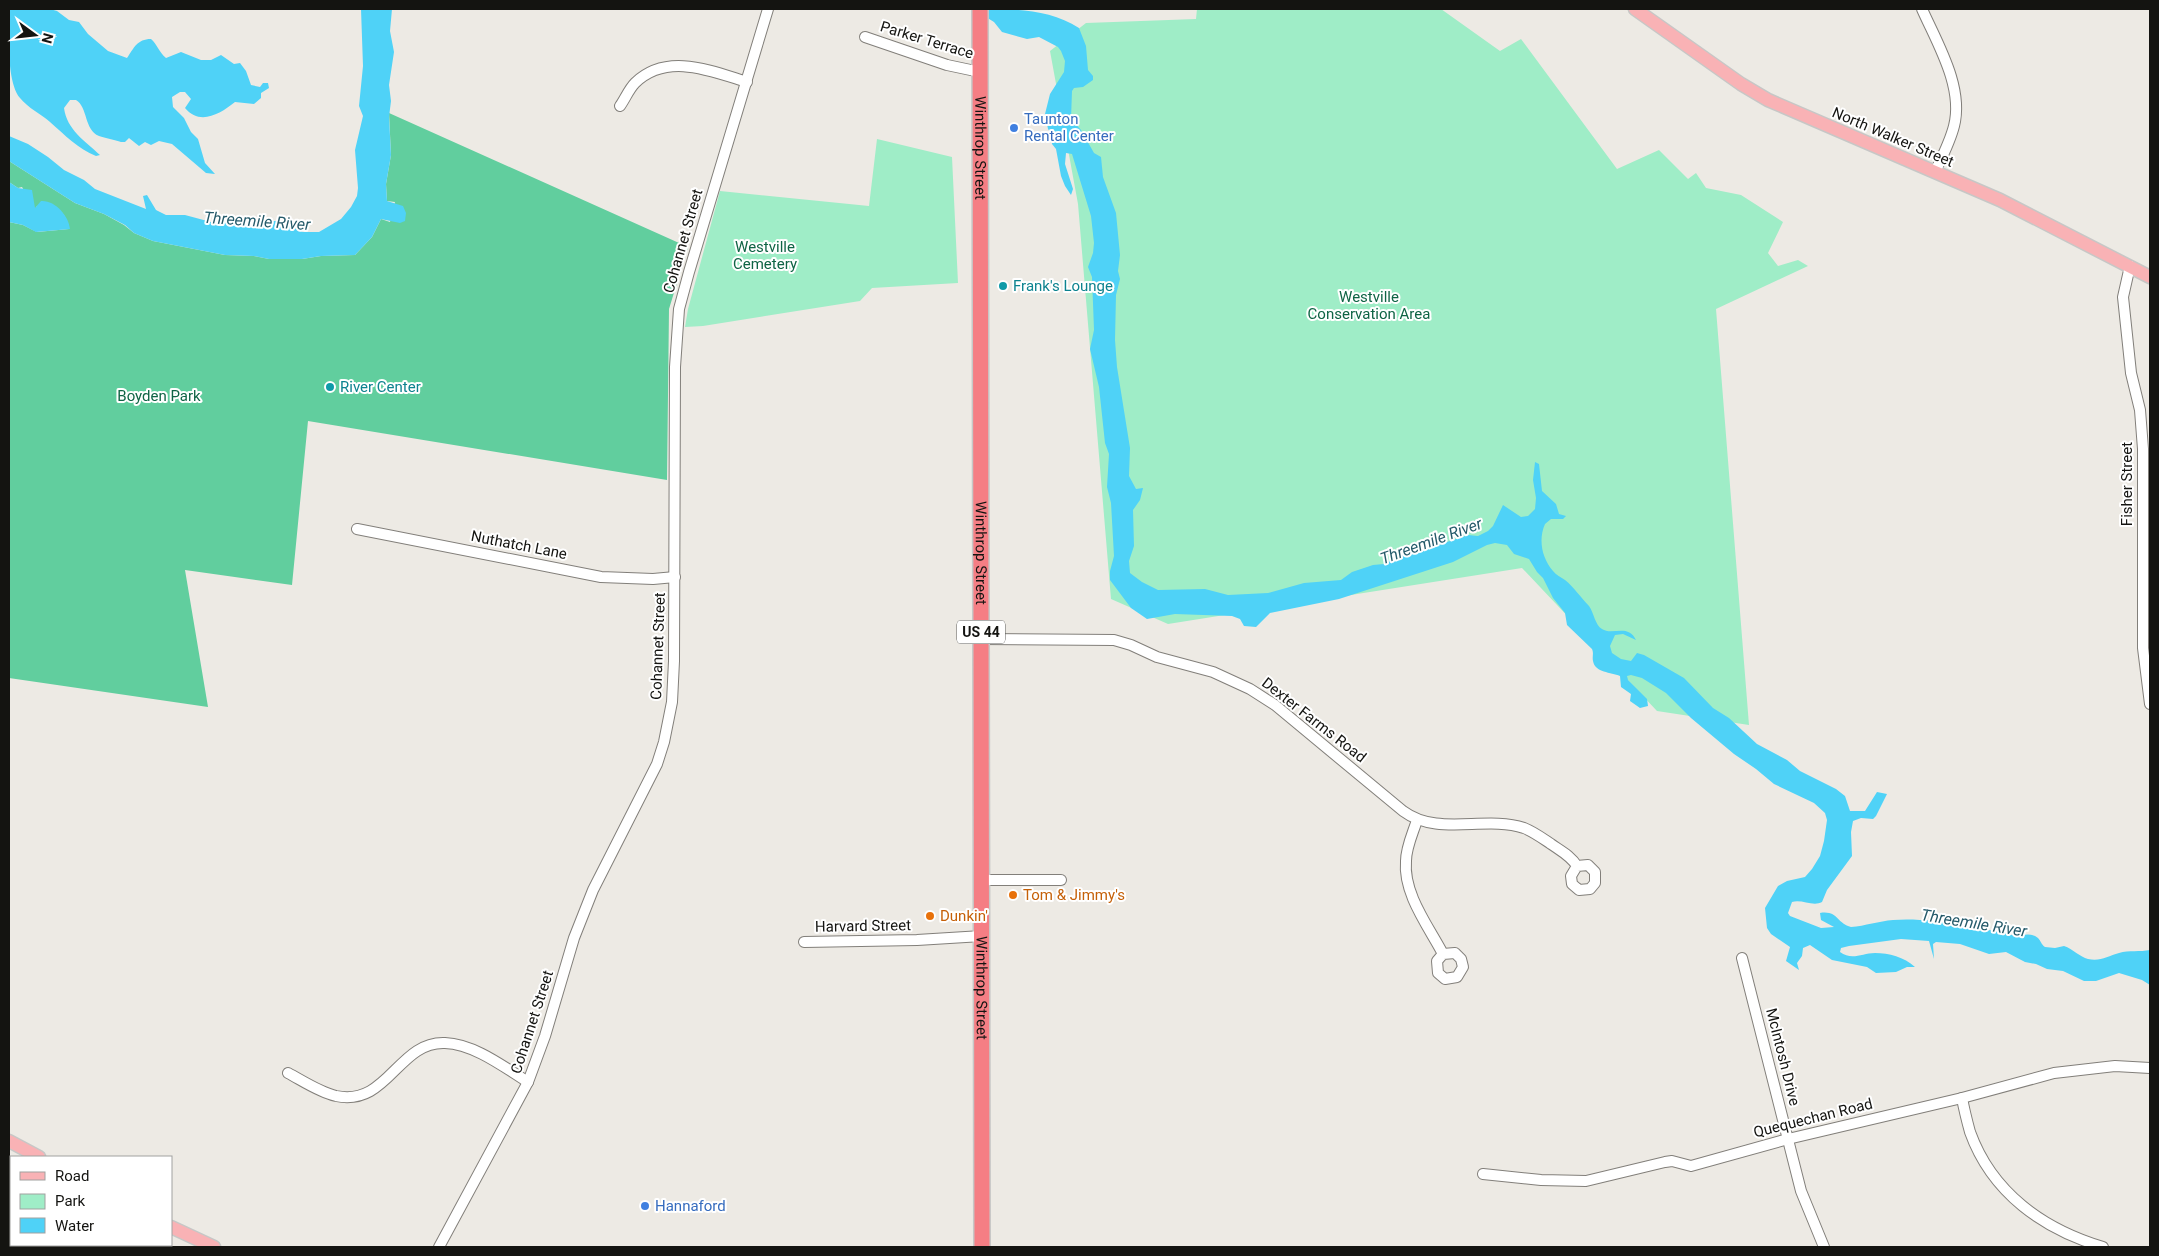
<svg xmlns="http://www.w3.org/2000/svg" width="2159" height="1256" font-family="Roboto,sans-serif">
<rect width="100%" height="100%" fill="#edeae4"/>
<g fill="#9fedc7">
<polygon points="1197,9 1441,9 1500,51 1521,39 1617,169 1659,150 1688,179 1696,173 1706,188 1741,195 1783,222 1768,253 1778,266 1798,260 1808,266 1716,309 1749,725 1657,711 1522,568 1168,624 1111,599 1078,204 1050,51 1086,23 1196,19"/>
<polygon points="877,139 952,157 958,283 872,288 860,301 703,326 685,327 688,309 720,191 869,206"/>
</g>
<path fill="#61ce9e" d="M 389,113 L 688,247 L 669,309 L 667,480 L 308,421 L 292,585 L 185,570 L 208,707 L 9,678 L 9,222 L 23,225 L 37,232 L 69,229 C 64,207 58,209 37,206 L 35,209 L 22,187 L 18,188 L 9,182 L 9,161 L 75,203 L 104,214 L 124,225 L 134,233 L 153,241 L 225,255 L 254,256 L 269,259 L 302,259 L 321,256 L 355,255 L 372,237 L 381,219 L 390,222 L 395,202 L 387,201 L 386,184 L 391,155 Z"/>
<g fill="#4fd2f7">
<path d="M 9,9 L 50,9 L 57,11 L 69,20 L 79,22 L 88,34 L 108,51 L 127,58 C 134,48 137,39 151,39 C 157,44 159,52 166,58 L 181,52 L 201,60 L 211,60 L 221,55 L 234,64 L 240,63 L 246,71 L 251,85 L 260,87 L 263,83 L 268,83 L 269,88 L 261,93 L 261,98 L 254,104 L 235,102 C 220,114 200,126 185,108 L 191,99 L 185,92 L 180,92 L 172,97 L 173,107 L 184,118 L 191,132 L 198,139 L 205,163 L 215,174 L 206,173 L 172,144 L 159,141 L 151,145 L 145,142 L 139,146 L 129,138 L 125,142 L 121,142 C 115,140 105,138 99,136 C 84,130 88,107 76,100 L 70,100 L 64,108 C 67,130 85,141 100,155 L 96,156 C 78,149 65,135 50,122 C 41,114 28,108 20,98 C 6,81 9,32 9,9 Z"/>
<polygon points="361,9 392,9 390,31 394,52 389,85 391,101 389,117 391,155 386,184 387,201 403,206 406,213 405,221 400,223 381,219 372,237 355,255 321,256 302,259 269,259 254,256 225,255 153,241 134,233 125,225 104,214 75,203 9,161 9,136 28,144 48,157 64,170 84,180 95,189 146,209 143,196 147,195 156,210 166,215 185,215 211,222 230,223 240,218 261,225 269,221 280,221 303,232 319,232 341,219 351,207 357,196 358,188 355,150 363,116 359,106 363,66"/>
<path d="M 973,9 C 1009,9 1048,8 1079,28 L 1086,46 L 1088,70 L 1093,76 L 1093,80 L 1083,87 L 1074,88 L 1072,91 L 1071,119 L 1081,130 L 1094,153 L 1101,157 L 1103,177 L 1116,213 L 1120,255 L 1118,271 L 1120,279 L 1116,295 L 1115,340 L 1117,367 L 1130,448 L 1129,476 L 1136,489 L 1143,488 L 1140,500 L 1133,510 L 1134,546 L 1129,561 L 1130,573 L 1142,582 L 1158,590 L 1205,589 L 1228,595 L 1268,593 L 1304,583 L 1341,580 L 1352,572 L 1373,565 L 1384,564 L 1402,554 L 1420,551 L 1468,535 L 1478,536 L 1488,531 L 1493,526 L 1503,505 L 1521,517 L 1528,516 L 1535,509 L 1536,498 L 1533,480 L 1535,462 L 1539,464 L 1542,491 L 1556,504 L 1559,514 L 1566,516 L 1563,519 L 1551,519 L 1545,524 C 1538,540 1542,558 1553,571 C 1556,575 1561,577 1565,580 C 1574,587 1581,598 1589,606 C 1594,613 1595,625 1602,629 C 1612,636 1628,623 1636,640 L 1623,634 L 1615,635 L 1610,646 L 1612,653 L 1621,659 L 1631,661 L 1637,653 L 1644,655 L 1684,678 L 1713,708 L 1729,718 L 1757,744 L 1787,760 L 1800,771 L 1836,789 L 1845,796 L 1850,811 L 1865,811 L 1877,792 L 1887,794 L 1876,816 L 1873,819 L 1861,818 L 1853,821 L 1851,832 L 1852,856 L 1827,890 L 1822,902 C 1813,907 1802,899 1792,902 L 1788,913 L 1790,916 L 1821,928 L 1834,927 L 1821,920 L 1820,913 C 1838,910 1837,924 1851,927 C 1865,926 1879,921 1893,920 C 1928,917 1978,927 2012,935 C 2020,937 2030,931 2038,938 C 2041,941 2041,944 2045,947 L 2055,948 L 2064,946 C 2073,949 2080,957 2088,959 C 2100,962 2108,956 2119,953 C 2129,950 2140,952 2150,950 L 2150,985 L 2142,980 L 2119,973 L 2096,981 L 2084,981 L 2063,971 L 2047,969 L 2036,964 L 2025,962 L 2006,952 L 1989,954 L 1960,944 L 1936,942 L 1933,944 L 1934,959 L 1929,941 L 1901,939 L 1849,946 L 1841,948 L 1840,952 C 1852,961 1862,953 1875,953 C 1889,953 1904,957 1915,967 L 1907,967 L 1896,972 L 1876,973 L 1867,967 L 1832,960 L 1810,945 L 1803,948 L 1802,956 L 1797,963 L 1799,970 L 1786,961 L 1790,947 L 1771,934 L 1767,928 L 1765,908 L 1778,886 L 1787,881 L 1805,877 L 1812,869 L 1820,856 L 1824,841 L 1827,820 L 1825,813 L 1814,803 L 1774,784 L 1756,769 L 1734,754 L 1691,718 L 1666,693 L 1642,678 L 1631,675 L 1627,676 L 1628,680 L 1647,699 L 1648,706 L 1640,708 L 1630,701 L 1631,694 L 1621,687 L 1620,676 C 1611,672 1595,673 1593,661 C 1592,656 1594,654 1592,649 L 1567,625 L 1565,613 L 1553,598 L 1543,578 L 1537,572 L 1529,559 L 1514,554 L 1507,545 L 1495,543 L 1487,545 L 1453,562 L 1339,599 L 1270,613 L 1256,627 L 1244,626 L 1240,619 L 1232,616 L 1175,614 L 1147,619 L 1131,608 L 1110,580 L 1110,571 L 1114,556 L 1111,503 L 1107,487 L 1109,454 L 1105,443 L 1099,387 L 1090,349 L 1094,330 L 1092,277 L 1088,267 L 1093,253 L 1094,243 L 1091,216 L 1072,154 L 1066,153 L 1065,164 L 1073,189 L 1071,195 L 1065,186 L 1061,176 L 1056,149 L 1052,144 L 1051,133 L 1048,129 L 1045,114 L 1050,94 L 1064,72 L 1065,61 L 1061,51 L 1058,47 L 1039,37 L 1027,39 L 1002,32 L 994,22 Z"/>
<path d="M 9,182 L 18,188 L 32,190 L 35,208 L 41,201 C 55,200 69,216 70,229 L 36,232 L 23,225 L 9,222 Z"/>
</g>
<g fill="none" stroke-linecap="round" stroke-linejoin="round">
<defs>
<g id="minor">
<path d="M 1922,9 C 1937,43 1964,87 1954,126 C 1950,142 1942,157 1935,172"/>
<polyline points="865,37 947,65 980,72"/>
<path d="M 620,106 C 625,99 629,89 635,83 C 667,52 711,71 747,82"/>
<polyline points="2130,266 2123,297 2131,373 2140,410 2143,449 2143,648 2150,704"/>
<polyline points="357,529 601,577 653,579 675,577"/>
<path d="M 981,639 L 1114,640 L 1131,645 L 1157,657 L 1213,672 L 1250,689 L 1275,705 L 1403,811 C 1438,837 1485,815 1524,828 C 1534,832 1542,838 1551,844 C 1561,851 1571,856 1577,866 L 1571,876 L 1572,884 L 1579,890 L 1590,889 L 1595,883 L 1595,872 L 1588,865 L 1577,866"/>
<path d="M 1417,820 C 1413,833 1406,847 1406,861 C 1403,894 1429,927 1443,954 L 1455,953 L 1461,959 L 1463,967 L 1457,977 L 1445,979 L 1438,973 L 1437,961 L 1443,954"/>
<polyline points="981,880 1061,880"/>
<polyline points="804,942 917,940 982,936"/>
<polyline points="1742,958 1801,1191 1824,1247"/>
<path d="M 288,1073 C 303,1081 319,1092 336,1096 C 388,1107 398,1041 445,1043 C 474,1044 504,1067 528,1082"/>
<path d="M 1962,1098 C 1964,1109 1967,1121 1970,1132 C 1992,1193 2043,1229 2103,1247"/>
<polyline points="1483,1174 1541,1180 1586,1181 1665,1162 1672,1161 1691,1166 1788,1139 1962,1098 2054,1073 2115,1066 2150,1068"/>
<polyline points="439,1247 528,1082 545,1036 574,938 593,890 657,764 664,742 672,702 674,661 675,367 679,309 689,272 768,9"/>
</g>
<g id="major">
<polyline points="1635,9 1741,84 1768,100 2000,200 2150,277"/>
<polyline points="9,1141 39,1157"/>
<polyline points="171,1227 214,1247"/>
</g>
<g id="highway">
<path id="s1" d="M 980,9 L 982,1247"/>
</g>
</defs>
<use href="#minor" stroke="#827f7a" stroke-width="12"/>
<use href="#major" stroke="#c7c7c6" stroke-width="15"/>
<use href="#highway" stroke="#c7c7c6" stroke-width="18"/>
<use href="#minor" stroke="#fff" stroke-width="10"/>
<use href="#major" stroke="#f9b2b5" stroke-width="12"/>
<use href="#highway" stroke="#f57e84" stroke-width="15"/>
</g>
<g fill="#3f7fe0" stroke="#fff" stroke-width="2">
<circle cx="1014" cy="128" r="5"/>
<circle cx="645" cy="1206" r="5"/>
</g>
<g fill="#0f9aa8" stroke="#fff" stroke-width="2">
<circle cx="1003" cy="286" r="5"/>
<circle cx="330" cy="387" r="5"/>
</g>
<g fill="#e8710a" stroke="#fff" stroke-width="2">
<circle cx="1013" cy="895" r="5"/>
<circle cx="930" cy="916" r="5"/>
</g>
<g text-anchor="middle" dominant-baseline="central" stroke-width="4" stroke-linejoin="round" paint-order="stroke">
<rect fill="#fff" stroke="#5a5a58" stroke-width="1" x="957" y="620.5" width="48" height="23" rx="4"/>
<g font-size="14" font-weight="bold" fill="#141411">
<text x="981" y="632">US 44</text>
</g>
<g font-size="15" fill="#141411" stroke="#fff">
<text transform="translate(927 40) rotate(17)">Parker Terrace</text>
<text transform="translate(1893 137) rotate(23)">North Walker Street</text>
<text stroke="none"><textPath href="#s1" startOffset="139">Winthrop Street</textPath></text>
<text transform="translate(683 241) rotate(-74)">Cohannet Street</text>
<text transform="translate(2127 484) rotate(-90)">Fisher Street</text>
<text transform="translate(519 545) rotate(11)">Nuthatch Lane</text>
<text stroke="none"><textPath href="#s1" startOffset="544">Winthrop Street</textPath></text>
<text transform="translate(658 646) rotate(-88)">Cohannet Street</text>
<text transform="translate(1314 720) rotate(38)">Dexter Farms Road</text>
<text transform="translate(863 926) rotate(-1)">Harvard Street</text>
<text stroke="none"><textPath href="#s1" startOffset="979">Winthrop Street</textPath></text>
<text transform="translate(532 1022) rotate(-72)">Cohannet Street</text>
<text transform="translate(1783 1057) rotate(76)">McIntosh Drive</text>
<text transform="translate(1813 1118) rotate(-14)">Quequechan Road</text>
</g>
<g font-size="15" fill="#366cbe" stroke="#fff" text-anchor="start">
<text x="1024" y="119">Taunton<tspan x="1024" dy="17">Rental Center</tspan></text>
<text x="655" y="1206">Hannaford</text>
</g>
<g font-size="15" fill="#0f6445" stroke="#fff">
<text x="765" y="247">Westville<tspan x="765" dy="17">Cemetery</tspan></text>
<text x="1369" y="297">Westville<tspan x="1369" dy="17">Conservation Area</tspan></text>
<text x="159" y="396">Boyden Park</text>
</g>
<g font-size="15" fill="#0d838f" stroke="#fff" text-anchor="start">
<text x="1013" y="286">Frank's Lounge</text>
<text x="340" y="387">River Center</text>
</g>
<g font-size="15" fill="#c56008" stroke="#fff" text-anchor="start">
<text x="1023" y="895">Tom &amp; Jimmy's</text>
<text x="940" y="916">Dunkin'</text>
</g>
<g font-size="16" font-style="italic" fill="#255a6a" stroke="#fff">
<text transform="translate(257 221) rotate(4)">Threemile River</text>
<text transform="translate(1431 541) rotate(-20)">Threemile River</text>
<text transform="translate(1974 923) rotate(9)">Threemile River</text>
</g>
</g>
<rect width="2159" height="1256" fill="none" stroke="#141411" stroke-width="20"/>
<rect x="10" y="1156" width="162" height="90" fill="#ffffff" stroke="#a1a1a0"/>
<rect x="20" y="1172" width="25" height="8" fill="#f9b2b5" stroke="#a1a1a0"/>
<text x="55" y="1181" font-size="15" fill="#141411">Road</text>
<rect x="20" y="1194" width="25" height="15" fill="#9fedc7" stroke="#a1a1a0"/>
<text x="55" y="1206" font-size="15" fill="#141411">Park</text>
<rect x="20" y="1218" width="25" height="15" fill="#4fd2f7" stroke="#a1a1a0"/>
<text x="55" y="1231" font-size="15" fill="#141411">Water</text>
<g transform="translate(35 35) rotate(105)" stroke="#ffffff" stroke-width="4" paint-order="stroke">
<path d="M0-4L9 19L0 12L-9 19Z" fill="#141411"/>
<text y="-8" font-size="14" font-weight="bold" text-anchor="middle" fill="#141411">N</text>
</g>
</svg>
